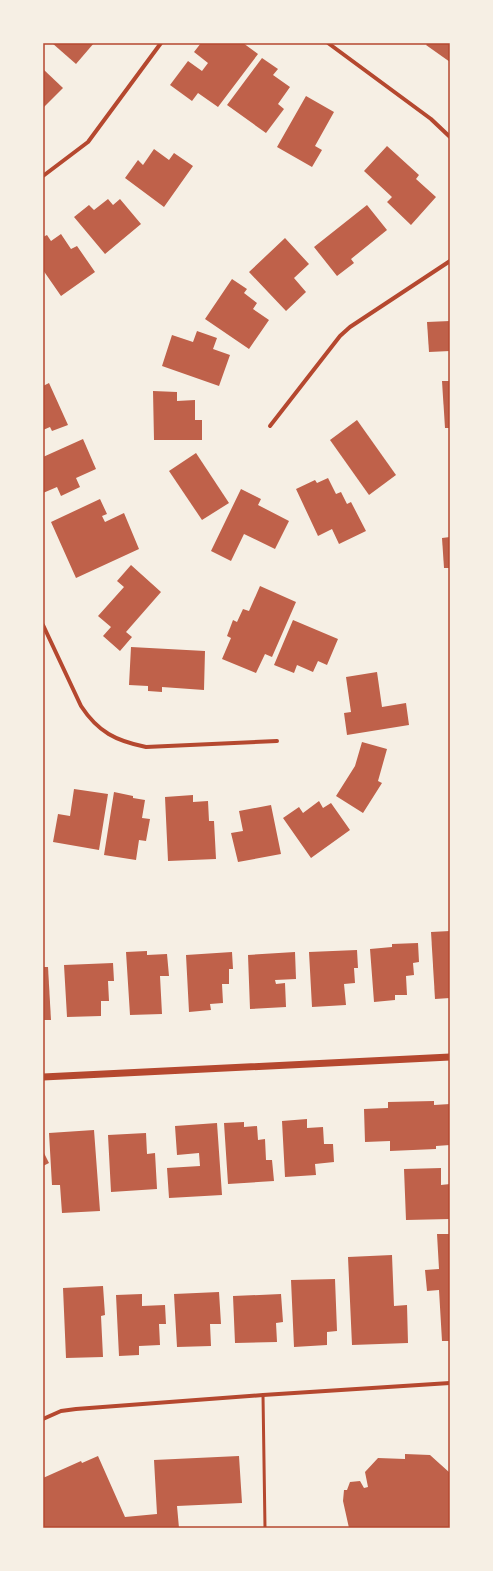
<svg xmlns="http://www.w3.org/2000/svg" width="493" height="1571" font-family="Raleway,sans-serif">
<rect width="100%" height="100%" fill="#f6efe4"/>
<g fill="#bf614a">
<polygon points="52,43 94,43 76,64"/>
<polygon points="201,43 243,43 258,54 218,107 198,93 192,101 170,85 188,61 202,71 208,63 194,52"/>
<polygon points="428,43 450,43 450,62 426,45"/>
<polygon points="262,58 278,69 273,75 290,87 278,104 284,109 266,133 227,105"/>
<polygon points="43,69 63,88 43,108"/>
<polygon points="306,96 334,112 315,146 322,150 312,167 277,147"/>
<polygon points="387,146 419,175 416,179 436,197 411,225 387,202 392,197 364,171"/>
<polygon points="154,149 169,160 174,153 193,166 164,207 125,178 138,160 143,165"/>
<polygon points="108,199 113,205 120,199 141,224 105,254 74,217 89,205 94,210"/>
<polygon points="367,205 387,230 351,259 354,263 337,276 314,247"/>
<polygon points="61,234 71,249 77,246 95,272 61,296 43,270 43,237 47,235 51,241"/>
<polygon points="285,238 309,264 294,278 306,292 286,311 249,272"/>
<polygon points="232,279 247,289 244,293 257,303 253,309 269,320 249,349 205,319"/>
<polygon points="450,321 450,351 429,352 427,322"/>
<polygon points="197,331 217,338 213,349 230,355 219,386 162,366 172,335 193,342"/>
<polygon points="442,381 450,381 450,428 445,428"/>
<polygon points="49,383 68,425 52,431 50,427 43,430 43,386"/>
<polygon points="153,391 177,392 177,401 195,400 195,420 202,420 202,440 154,440"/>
<polygon points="357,420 396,475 369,495 330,440"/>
<polygon points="83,439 96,469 76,478 80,487 61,496 57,487 43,493 43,457"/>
<polygon points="196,453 229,503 202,520 169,471"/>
<polygon points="328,478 336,494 341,492 347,504 351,502 366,531 339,544 332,529 318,536 296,489 315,480 317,483"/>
<polygon points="241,489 261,499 258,505 289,521 275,549 244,534 231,561 211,551"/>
<polygon points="100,499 107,514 102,516 105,522 124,513 139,549 76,578 51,522"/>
<polygon points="450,537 450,568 444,568 442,538"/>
<polygon points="131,565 161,592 126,632 132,637 120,651 103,636 111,627 98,616 124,587 117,581"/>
<polygon points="260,586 296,602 272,657 265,654 256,673 222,659 231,638 227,636 233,620 237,622 243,609 249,611"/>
<polygon points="293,620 338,639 327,665 318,661 313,672 297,665 294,673 274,665"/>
<polygon points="131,647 205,651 204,690 162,687 162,692 148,691 148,686 129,685"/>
<polygon points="377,672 382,707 406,703 409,725 347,735 344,713 351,712 346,677"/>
<polygon points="362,742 387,749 378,781 382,783 363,813 336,796 355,766"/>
<polygon points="74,789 108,794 99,850 53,842 58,814 70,816"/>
<polygon points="114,792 133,796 133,798 145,800 142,818 150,819 146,841 139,840 136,860 104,855"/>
<polygon points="193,795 193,802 208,801 209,821 214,821 216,859 168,861 165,797"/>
<polygon points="319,801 323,808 331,803 350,830 311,858 283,818 299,807 303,813"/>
<polygon points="271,805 281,854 238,862 231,833 243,831 239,811"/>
<polygon points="450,931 450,998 435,999 431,932"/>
<polygon points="418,943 419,962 413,963 414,975 406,976 407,995 395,995 395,1000 374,1002 370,949 392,947 392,944"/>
<polygon points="357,950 358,968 354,968 355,983 344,984 346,1005 312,1007 309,952"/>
<polygon points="147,951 147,955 167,954 169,976 160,976 162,1014 130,1015 126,952"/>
<polygon points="232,952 233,969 229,969 229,984 222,984 223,1003 210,1004 211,1010 189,1012 186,955"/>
<polygon points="295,952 296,979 275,980 276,984 285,983 286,1007 250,1009 248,955"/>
<polygon points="113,963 114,981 108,981 109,1001 101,1001 101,1016 67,1017 64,965"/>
<polygon points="43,967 48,967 51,1020 43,1020"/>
<polygon points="434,1101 434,1105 450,1104 450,1145 436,1146 436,1149 390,1151 390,1141 365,1142 364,1109 388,1108 388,1102"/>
<polygon points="307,1119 307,1128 323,1127 324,1144 333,1144 334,1162 315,1164 316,1175 285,1177 282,1121"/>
<polygon points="244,1122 244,1127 257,1126 258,1140 265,1139 266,1160 272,1160 274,1181 228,1184 224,1123"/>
<polygon points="217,1123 222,1195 169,1198 167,1168 200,1166 199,1153 177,1155 175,1126"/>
<polygon points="94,1130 100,1211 62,1213 60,1185 52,1185 49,1133"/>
<polygon points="146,1133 147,1154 155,1153 157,1189 111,1192 108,1135"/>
<polygon points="43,1151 49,1163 43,1166"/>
<polygon points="441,1168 441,1185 450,1184 450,1219 406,1220 404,1169"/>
<polygon points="437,1234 450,1234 450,1341 442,1341 439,1290 427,1291 425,1270 439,1269"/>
<polygon points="392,1255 394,1306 407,1305 408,1343 352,1345 348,1257"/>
<polygon points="335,1279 337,1331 327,1332 327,1345 294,1347 291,1280"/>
<polygon points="103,1286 105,1315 101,1316 103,1357 66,1358 63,1288"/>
<polygon points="219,1292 221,1324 210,1324 211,1346 177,1347 174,1294"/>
<polygon points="142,1294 142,1306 165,1305 166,1324 159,1324 160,1345 139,1346 139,1355 119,1356 116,1295"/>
<polygon points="281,1294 283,1322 276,1323 277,1342 235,1343 233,1296"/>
<polygon points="405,1454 430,1455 450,1473 450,1528 349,1528 343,1501 344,1490 347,1490 350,1482 360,1481 364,1488 368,1487 365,1472 378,1458 405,1459"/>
<polygon points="98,1456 125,1517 157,1514 154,1460 239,1456 242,1503 177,1506 179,1528 43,1528 43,1478 81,1461 82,1463"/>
</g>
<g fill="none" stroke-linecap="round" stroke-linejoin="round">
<polyline stroke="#b5482f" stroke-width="3" points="263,1395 265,1528"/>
<g stroke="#b5482f" stroke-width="4">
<polyline points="328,43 431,119 450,137"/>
<polyline points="43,176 88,142 161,43"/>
<polyline points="270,426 340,336 350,327 450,261"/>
<path d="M 43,625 L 81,706 C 98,732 116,741 146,747 L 277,741"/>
<polyline points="43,1419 61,1411 76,1409 263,1395 450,1383"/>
</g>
<polyline stroke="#b5482f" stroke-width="7" points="43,1077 450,1057"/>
</g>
<rect width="493" height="1571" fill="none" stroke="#f6efe4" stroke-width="88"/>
<rect x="44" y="44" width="405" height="1483" fill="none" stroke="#b5482f" stroke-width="1.5"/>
</svg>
